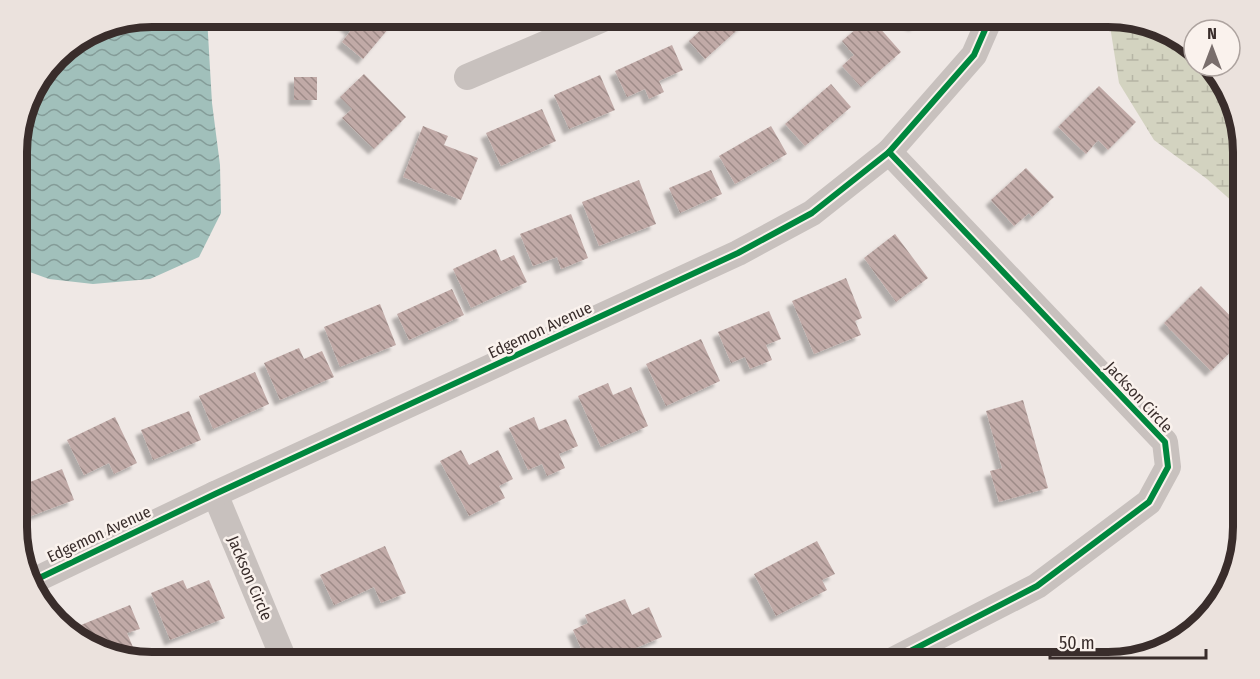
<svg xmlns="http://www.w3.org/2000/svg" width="1260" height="679" font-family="'Fira Sans Condensed',sans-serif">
<defs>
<pattern id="wetland-marsh" width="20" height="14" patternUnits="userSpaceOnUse" patternTransform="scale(1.5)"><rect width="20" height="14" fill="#d3d3c0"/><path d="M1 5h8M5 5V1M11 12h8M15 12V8" fill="none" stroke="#b6b5a5"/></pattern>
<pattern id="water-waves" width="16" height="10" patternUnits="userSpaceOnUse" patternTransform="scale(1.5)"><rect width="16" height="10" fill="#a1c0bb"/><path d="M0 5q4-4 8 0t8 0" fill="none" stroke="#849c98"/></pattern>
<pattern id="building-back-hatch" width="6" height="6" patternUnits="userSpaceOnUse" patternTransform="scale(1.5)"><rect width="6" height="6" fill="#c1aaa7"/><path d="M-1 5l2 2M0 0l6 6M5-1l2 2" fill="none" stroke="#9e8b88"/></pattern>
<filter id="shadow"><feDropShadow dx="-5.5" dy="5.5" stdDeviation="1.5" flood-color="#0004"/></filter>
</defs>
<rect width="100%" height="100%" fill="#efe8e5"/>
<polygon fill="url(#wetland-marsh)" points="1112,17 1168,31 1194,53 1194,66 1209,66 1220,76 1242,135 1243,211 1207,179 1154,140 1119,83 1110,26"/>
<polygon fill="url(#water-waves)" points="152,17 207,17 212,103 220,165 221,213 199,257 150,279 93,284 49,279 27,271 17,258 17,143 31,92 62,50 100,27"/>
<g fill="url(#building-back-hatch)" filter="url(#shadow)">
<polygon points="347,16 399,16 363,59 342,42 351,30 342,22"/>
<polygon points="716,16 738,16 745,23 705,59 689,41"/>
<polygon points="893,16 919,16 915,26"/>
<polygon points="870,17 901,52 861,87 842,66 854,55 842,41"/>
<polygon points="672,45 683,70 659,81 664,92 649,99 645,89 627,97 615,71"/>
<polygon points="364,74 406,117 374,149 342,118 352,109 340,97"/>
<polygon points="600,75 615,110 569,129 554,95"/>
<rect x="294" y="77" width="23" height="23"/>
<polygon points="831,84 851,107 805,146 785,124"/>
<polygon points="1099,86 1136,122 1108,150 1098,140 1086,154 1058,127"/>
<polygon points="542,109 556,141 501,166 486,133"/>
<polygon points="423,126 448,136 444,145 478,158 461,200 403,177"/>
<polygon points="771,126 787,154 735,184 719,156"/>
<polygon points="1026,168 1054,197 1032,217 1029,213 1014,226 991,200"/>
<polygon points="711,170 722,194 680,213 669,188"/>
<polygon points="639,180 656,224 599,246 582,202"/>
<polygon points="571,214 588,258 561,269 557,257 533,266 520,234"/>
<polygon points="895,234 928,278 896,302 864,258"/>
<polygon points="496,249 501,261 514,255 527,282 471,308 453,269"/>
<polygon points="846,278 862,318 855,321 861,335 814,354 792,301"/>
<polygon points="1201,286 1243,329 1243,340 1211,371 1164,323"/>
<polygon points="452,289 464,315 409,340 397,314"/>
<polygon points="380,304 396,345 340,367 324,327"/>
<polygon points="769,311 781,339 766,345 772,360 750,369 745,357 731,363 718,332"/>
<polygon points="701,339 720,381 666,406 646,364"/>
<polygon points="299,348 304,359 322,351 334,377 280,400 264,363"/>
<polygon points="255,372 269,404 213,429 199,396"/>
<polygon points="608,383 613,395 631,387 648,426 601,447 578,396"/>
<polygon points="1023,400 1048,488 999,502 990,471 1002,468 986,411"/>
<polygon points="189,411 201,440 153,460 141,430"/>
<polygon points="115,417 137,463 114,474 109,463 84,475 67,440"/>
<polygon points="534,417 539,430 566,419 578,446 559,454 565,468 547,476 542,464 528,470 509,428"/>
<polygon points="461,450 469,465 498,450 513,479 499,486 505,498 469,516 440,461"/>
<polygon points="62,469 74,500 18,521 18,487"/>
<polygon points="817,541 835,574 822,580 827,590 776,616 754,574"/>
<polygon points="385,546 406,593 381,603 374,587 334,605 320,575"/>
<polygon points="183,580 187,589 209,580 225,618 170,640 151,593"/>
<polygon points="625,599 632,615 649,607 662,637 615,657 617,662 587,662 573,630 588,623 585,615"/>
<polygon points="130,605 140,629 127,633 138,659 89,646 81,625"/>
</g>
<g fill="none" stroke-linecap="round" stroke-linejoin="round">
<g stroke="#c8c1be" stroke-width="26">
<polyline points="467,77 610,16"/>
<polyline points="215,494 285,662"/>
<polyline points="33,581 215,494 738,253 812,213 889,152 974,55 991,16"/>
<polyline points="889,662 1037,586 1149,502 1168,467 1165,442 889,152"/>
</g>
<defs>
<g id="cycleway">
<polyline points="33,581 215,494 738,253 812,213 889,152 974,55 991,16"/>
<polyline points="889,662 1037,586 1149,502 1168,467 1165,442 889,152"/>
</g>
</defs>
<use href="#cycleway" stroke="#faf2ed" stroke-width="10"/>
<use href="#cycleway" stroke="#00873e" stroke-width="6"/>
</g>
<g text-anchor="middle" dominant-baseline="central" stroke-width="5" stroke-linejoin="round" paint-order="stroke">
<g font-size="16" fill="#392d2b" stroke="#faf2ed">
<text transform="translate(540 330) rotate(-25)">Edgemon Avenue</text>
<text transform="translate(1139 397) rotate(47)">Jackson Circle</text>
<text transform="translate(99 534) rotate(-25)">Edgemon Avenue</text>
<text transform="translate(250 578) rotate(67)">Jackson Circle</text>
</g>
</g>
<path d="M0 0H1260V679H0ZM152 27H1108A125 125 0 0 1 1233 152V527A125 125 0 0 1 1108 652H152A125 125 0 0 1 27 527V152A125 125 0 0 1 152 27Z" fill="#ebe2dd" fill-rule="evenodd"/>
<path fill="none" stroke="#392d2b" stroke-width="8" d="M152 27H1108A125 125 0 0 1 1233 152V527A125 125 0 0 1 1108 652H152A125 125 0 0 1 27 527V152A125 125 0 0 1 152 27Z"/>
<g transform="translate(1212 48)"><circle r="28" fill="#faf2ed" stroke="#ada39f" stroke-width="1.5"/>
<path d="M0-4.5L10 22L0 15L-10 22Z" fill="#796e6c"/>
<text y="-9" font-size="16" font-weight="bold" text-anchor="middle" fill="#392d2b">N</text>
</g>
<path d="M1050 649v9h156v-9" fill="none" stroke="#392d2b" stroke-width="3"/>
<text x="1059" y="649" font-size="18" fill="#392d2b" stroke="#faf2ed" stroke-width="4.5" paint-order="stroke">50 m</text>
</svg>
